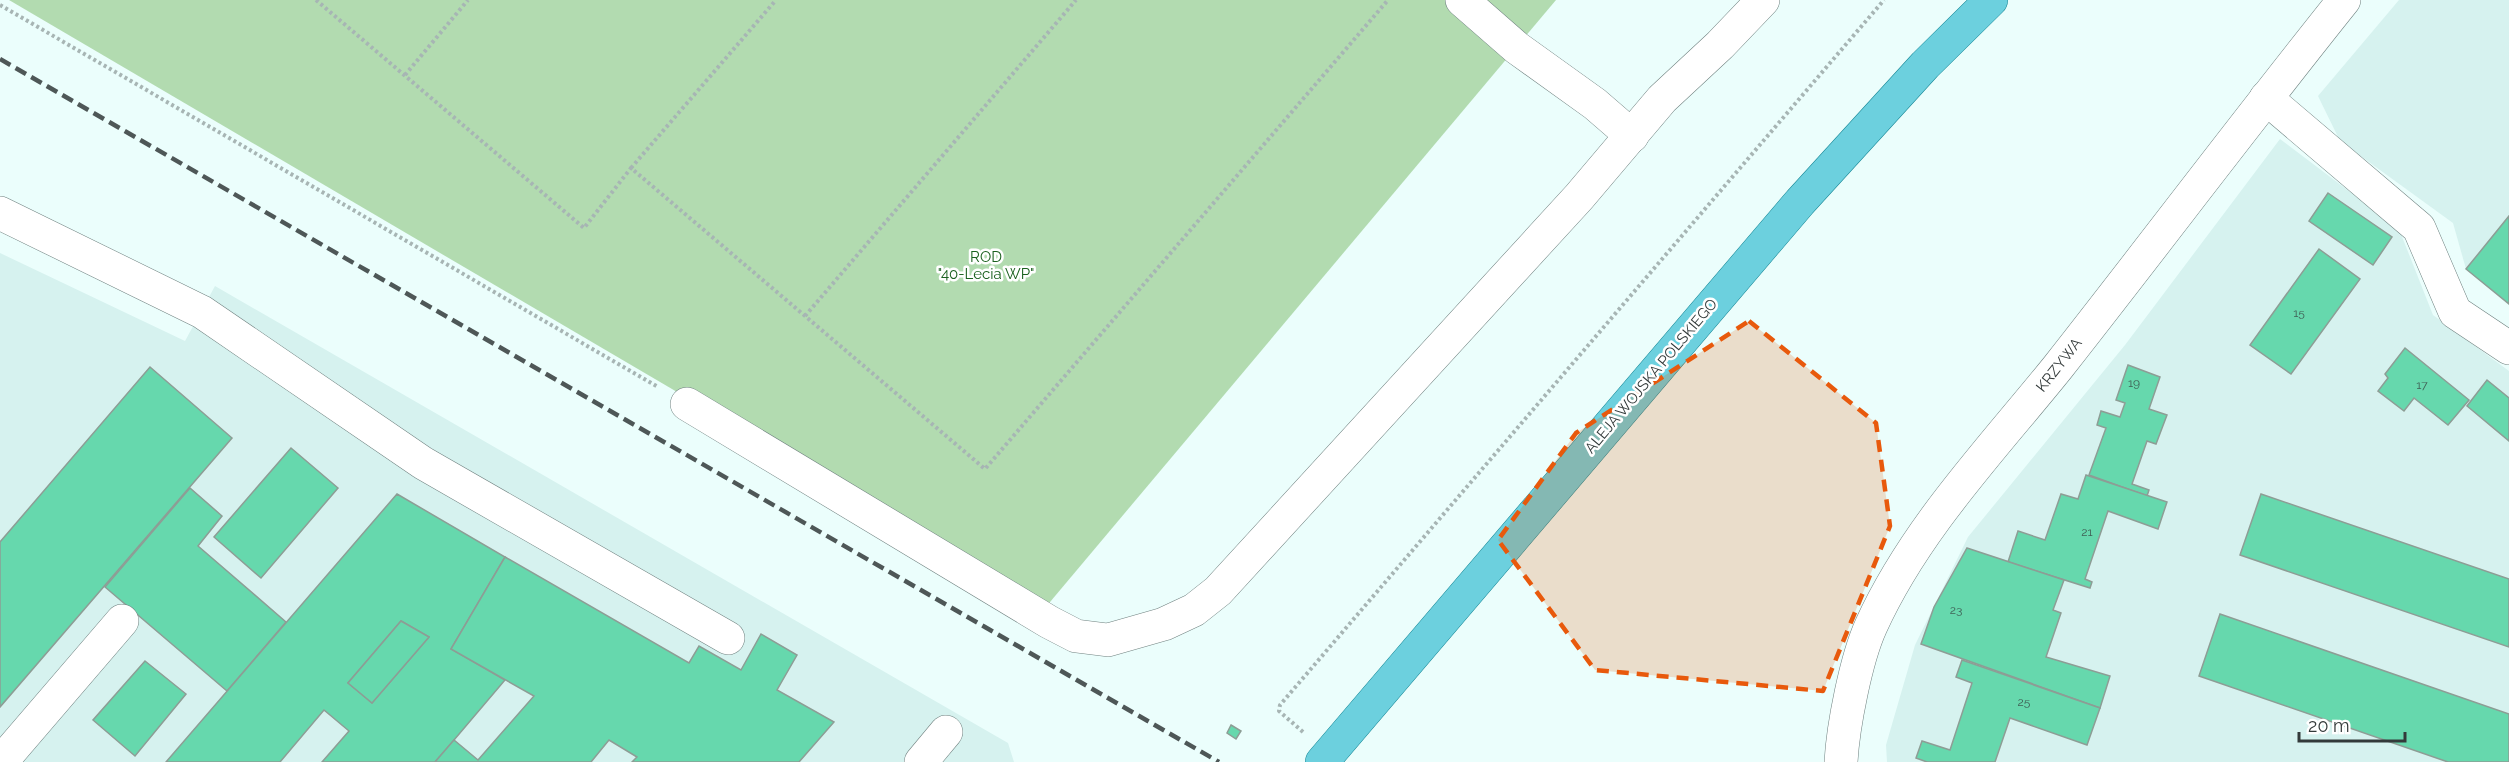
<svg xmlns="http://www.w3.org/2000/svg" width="2509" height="762" font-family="Raleway,sans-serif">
<rect width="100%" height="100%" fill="#ebfefc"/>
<g fill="#d6f2ef">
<polygon points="2399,0 2509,0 2509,304 2466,269 2453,223 2340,141 2318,96"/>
<polygon points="2280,139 2399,229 2433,315 2509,371 2509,762 1887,762 1886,745 1915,645 1968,537 2125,345"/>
<polygon points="0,253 185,341 215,286 1008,743 1014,762 0,762"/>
</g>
<polygon fill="#b2dbb0" points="9,0 1556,0 1045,608"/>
<g fill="#66d8ad" stroke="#8d9d95" stroke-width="1.5" fill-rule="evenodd">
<polygon points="2328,193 2392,237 2373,265 2309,221"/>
<polygon points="2509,216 2509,304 2466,269"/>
<polygon points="2319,249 2360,279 2291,374 2250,345"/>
<polygon points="2405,348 2469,400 2448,425 2414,398 2404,411 2378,391 2388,378 2385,374"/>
<polygon points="2128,365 2160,377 2149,409 2167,415 2156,444 2147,441 2132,484 2149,490 2147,496 2089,475 2106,428 2097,425 2101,411 2120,417 2125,403 2116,400"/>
<polygon points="150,367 232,438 0,707 0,542"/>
<polygon points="2487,380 2509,398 2509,441 2467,406"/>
<polygon points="291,448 338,488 261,578 214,537"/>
<polygon points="2086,475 2167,502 2158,529 2108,511 2085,579 2092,582 2090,588 2008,562 2018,531 2045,540 2061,494 2078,499"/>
<polygon points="190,488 222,516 198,546 286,622 227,691 105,587"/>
<path d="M 397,494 L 505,557 L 451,649 L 505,680 L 454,740 L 435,762 L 322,762 L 349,731 L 324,710 L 280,762 L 166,762 ZM 401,621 L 429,637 L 372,703 L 348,683 Z"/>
<polygon points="2261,494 2509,579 2509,647 2240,555"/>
<polygon points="1967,548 2064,580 2053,610 2061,613 2046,657 2110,676 2100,708 1921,644 1934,607"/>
<polygon points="505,557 689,663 699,646 741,670 761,634 797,655 777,690 834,722 799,762 632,762 637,757 609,740 591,762 435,762 454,740 478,760 534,696 451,649"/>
<polygon points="2220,614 2509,714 2509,762 2448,762 2199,676"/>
<polygon points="401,621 429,637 372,703 348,683"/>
<polygon points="1962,660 2100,708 2087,745 2010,718 1995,762 1927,762 1916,758 1922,741 1950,750 1972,683 1956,677"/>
<polygon points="145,661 186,694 135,756 93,720"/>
<polygon points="1231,725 1241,731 1236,739 1227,733"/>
</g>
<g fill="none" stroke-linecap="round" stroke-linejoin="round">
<defs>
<g id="minor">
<polyline points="1462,0 1517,48 1595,104 1632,136"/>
<polyline points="2266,98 2419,228 2455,312 2509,348"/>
<polyline points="0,213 202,312 423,463 728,638"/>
<polyline points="687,404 1049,622 1076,636 1108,640 1164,624 1194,610 1218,591 1579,197 1662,99 1720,45 1763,0"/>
<polyline points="1,762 122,621"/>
<polyline points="921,762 946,732"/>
<path d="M 1841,762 C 1843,726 1856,659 1871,626 C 1915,529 1992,449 2058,367 C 2154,245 2247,121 2344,0"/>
</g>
<polyline id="major" points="1322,762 1800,202 1925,65 1991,0"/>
</defs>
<use href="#minor" stroke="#708280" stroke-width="34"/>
<use href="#major" stroke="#188796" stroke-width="34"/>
<g stroke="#a7b5b4" stroke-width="4" stroke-dasharray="3 3" stroke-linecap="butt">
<polyline points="316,0 584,228 631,168 985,469 1388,0"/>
<polyline points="0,5 658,387"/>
<polyline points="405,75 468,0"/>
<polyline points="631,168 776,0"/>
<polyline points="805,316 1076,0"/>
<polyline points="1303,732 1279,711 1280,705 1884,0"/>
</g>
<use href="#minor" stroke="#fff" stroke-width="33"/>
<use href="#major" stroke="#6cd0de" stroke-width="33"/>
<polyline stroke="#4e5757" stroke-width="4.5" stroke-dasharray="12 6" stroke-linecap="butt" points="0,59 1219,762"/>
</g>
<path fill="#e8590c" fill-opacity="0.2" stroke="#e8590c" stroke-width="4.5" stroke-dasharray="12 8" stroke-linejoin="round" d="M 1749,321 L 1876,423 L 1890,526 L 1823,691 L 1595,670 L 1498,540 L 1576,433 Z"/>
<g text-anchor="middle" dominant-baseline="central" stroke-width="5" stroke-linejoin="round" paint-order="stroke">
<g font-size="12" fill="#406257">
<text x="2299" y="313">15</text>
<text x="2134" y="383">19</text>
<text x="2422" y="385">17</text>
<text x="2087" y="532">21</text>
<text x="1956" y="610">23</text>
<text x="2024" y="702">25</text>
</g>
<g font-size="15" fill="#1a601e" stroke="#fff">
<text x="986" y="257">ROD<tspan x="986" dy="17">"40-Lecia WP"</tspan></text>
</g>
<g font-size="15" fill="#333a3a" stroke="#fff">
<text transform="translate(2059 365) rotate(-52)">KRZYWA</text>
<text transform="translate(1651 376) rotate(-50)">ALEJA WOJSKA POLSKIEGO</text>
</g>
</g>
<path d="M2299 732v9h106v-9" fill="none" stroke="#333a3a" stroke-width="3"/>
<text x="2308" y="732" font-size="18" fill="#333a3a" stroke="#ffffff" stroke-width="4.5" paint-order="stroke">20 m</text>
</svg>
